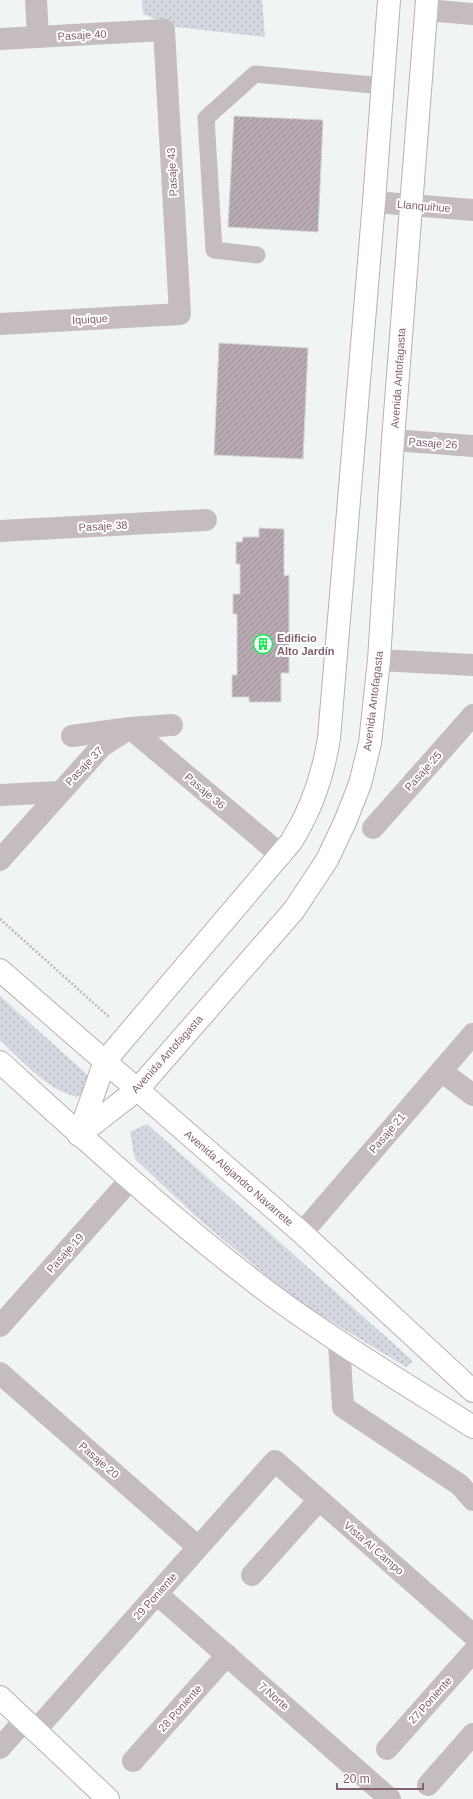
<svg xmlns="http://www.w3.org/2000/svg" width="473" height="1799" font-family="Arial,sans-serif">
<defs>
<pattern id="green-dots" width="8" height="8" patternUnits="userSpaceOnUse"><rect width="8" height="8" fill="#d4d7df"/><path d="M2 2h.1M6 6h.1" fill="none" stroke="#b1b2b9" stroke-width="1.8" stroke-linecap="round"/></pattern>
<pattern id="building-hatch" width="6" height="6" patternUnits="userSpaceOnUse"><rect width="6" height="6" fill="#b8aab2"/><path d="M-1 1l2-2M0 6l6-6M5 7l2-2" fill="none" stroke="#9b8e95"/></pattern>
</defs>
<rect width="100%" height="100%" fill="#f0f4f5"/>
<g fill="url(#green-dots)">
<polygon points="142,0 262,0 265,37 177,27 143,14"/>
<path d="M 0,996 L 92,1079 L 87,1090 L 77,1097 C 46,1089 23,1062 0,1040 Z"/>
<polygon points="147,1124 413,1361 406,1367 296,1300 202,1222 135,1159 130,1132"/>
</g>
<g fill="url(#building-hatch)" stroke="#d3d5d6">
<polygon points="234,116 323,120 318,232 228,227"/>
<polygon points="219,343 308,348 303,459 214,455"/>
<polygon points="259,528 284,529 284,576 289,575 289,673 281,673 281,702 249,702 249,697 232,697 232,675 237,675 237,614 233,614 233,594 240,594 240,564 236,564 236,542 242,542 243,537 259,537"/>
</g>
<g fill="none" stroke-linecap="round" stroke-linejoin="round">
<defs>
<g id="secondary">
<polyline points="0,970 302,1233 473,1391"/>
<path d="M 0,1062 C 89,1143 177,1224 273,1296 C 337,1343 406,1384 473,1427"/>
<polyline points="79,1135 138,1089 294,910 327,860 345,822 360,784 370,743 379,660 393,440 427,0"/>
<path d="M 79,1135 L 105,1061 L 291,842 C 312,809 323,776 329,738 L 374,202 L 389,0"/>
<polyline points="0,1697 108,1799"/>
</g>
</defs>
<use href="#secondary" stroke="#baaeb4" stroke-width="24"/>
<polyline stroke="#bcb6b9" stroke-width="2.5" stroke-dasharray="2 2" stroke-linecap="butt" points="0,919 109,1017"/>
<polyline stroke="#c5bcc0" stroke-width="17" points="257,255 214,250 206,118 255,74 383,86"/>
<g stroke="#c5bcc0" stroke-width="22">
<polyline points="36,0 38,37"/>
<polyline points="426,10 473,14"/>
<polyline points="0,39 164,30 180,314 0,324"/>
<polyline points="374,202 473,210"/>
<polyline points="393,440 473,446"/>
<polyline points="0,531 206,520"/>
<polyline points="379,660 473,665"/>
<polyline points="72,736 130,728 172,725"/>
<polyline points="0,795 59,792"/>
<polyline points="373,828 473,715"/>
<polyline points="0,860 102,746 130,728 281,855"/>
<polyline points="441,1071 473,1095"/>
<polyline points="302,1233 473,1034"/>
<polyline points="0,1326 130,1180"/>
<polyline points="339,1343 343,1407 460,1485 473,1500"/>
<polyline points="0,1373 198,1547"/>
<polyline points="252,1575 319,1500"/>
<polyline points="157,1594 390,1799"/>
<polyline points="35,1731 275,1461 473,1635"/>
<polyline points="0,1748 24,1721"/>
<polyline points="387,1749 473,1652"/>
<polyline points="133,1761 227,1655"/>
<polyline points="428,1785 473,1734"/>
</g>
<use href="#secondary" stroke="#fff" stroke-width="22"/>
</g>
<defs>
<symbol id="building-ring" viewBox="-11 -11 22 22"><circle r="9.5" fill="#fff" stroke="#15ef55" stroke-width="1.5"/><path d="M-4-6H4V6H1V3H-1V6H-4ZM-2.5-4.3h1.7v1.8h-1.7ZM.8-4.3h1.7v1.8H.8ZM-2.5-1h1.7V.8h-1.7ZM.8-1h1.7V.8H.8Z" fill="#15ef55"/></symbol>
</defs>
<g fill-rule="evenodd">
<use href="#building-ring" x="252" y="633" width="22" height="22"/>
</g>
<g text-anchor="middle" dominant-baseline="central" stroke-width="4" stroke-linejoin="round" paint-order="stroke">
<g font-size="11" fill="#836172" stroke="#fff">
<text transform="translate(82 35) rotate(-3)">Pasaje 40</text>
<text transform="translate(172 172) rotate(-93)">Pasaje 43</text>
<text transform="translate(424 206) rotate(5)">Llanquihue</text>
<text transform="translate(90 319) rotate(-3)">Iquique</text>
<text transform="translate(398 378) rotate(-86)">Avenida Antofagasta</text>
<text transform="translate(433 443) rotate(4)">Pasaje 26</text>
<text transform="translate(103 526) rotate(-3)">Pasaje 38</text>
<text transform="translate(373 701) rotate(-83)">Avenida Antofagasta</text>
<text transform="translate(84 766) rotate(-46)">Pasaje 37</text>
<text transform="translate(423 771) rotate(-48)">Pasaje 25</text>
<text transform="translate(205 791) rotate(40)">Pasaje 36</text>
<text transform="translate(167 1054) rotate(-48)">Avenida Antofagasta</text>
<text transform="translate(387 1133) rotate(-49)">Pasaje 21</text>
<text transform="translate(239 1178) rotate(41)">Avenida Alejandro Navarrete</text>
<text transform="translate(65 1253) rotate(-48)">Pasaje 19</text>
<text transform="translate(99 1460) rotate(41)">Pasaje 20</text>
<text transform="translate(374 1548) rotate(41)">Vista Al Campo</text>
<text transform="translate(155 1596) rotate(-48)">29 Poniente</text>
<text transform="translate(274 1696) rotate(41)">7 Norte</text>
<text transform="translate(430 1700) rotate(-48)">27 Poniente</text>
<text transform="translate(180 1708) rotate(-48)">28 Poniente</text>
</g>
<g font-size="11" font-weight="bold" fill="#836172" stroke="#fff" text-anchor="start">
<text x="277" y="638">Edificio<tspan x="277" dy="13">Alto Jardín</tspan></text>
</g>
</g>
<path d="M337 1783v6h86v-6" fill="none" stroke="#836172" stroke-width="2"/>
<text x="343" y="1783" font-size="12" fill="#836172" stroke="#ffffff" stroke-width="3" paint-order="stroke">20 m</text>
</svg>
